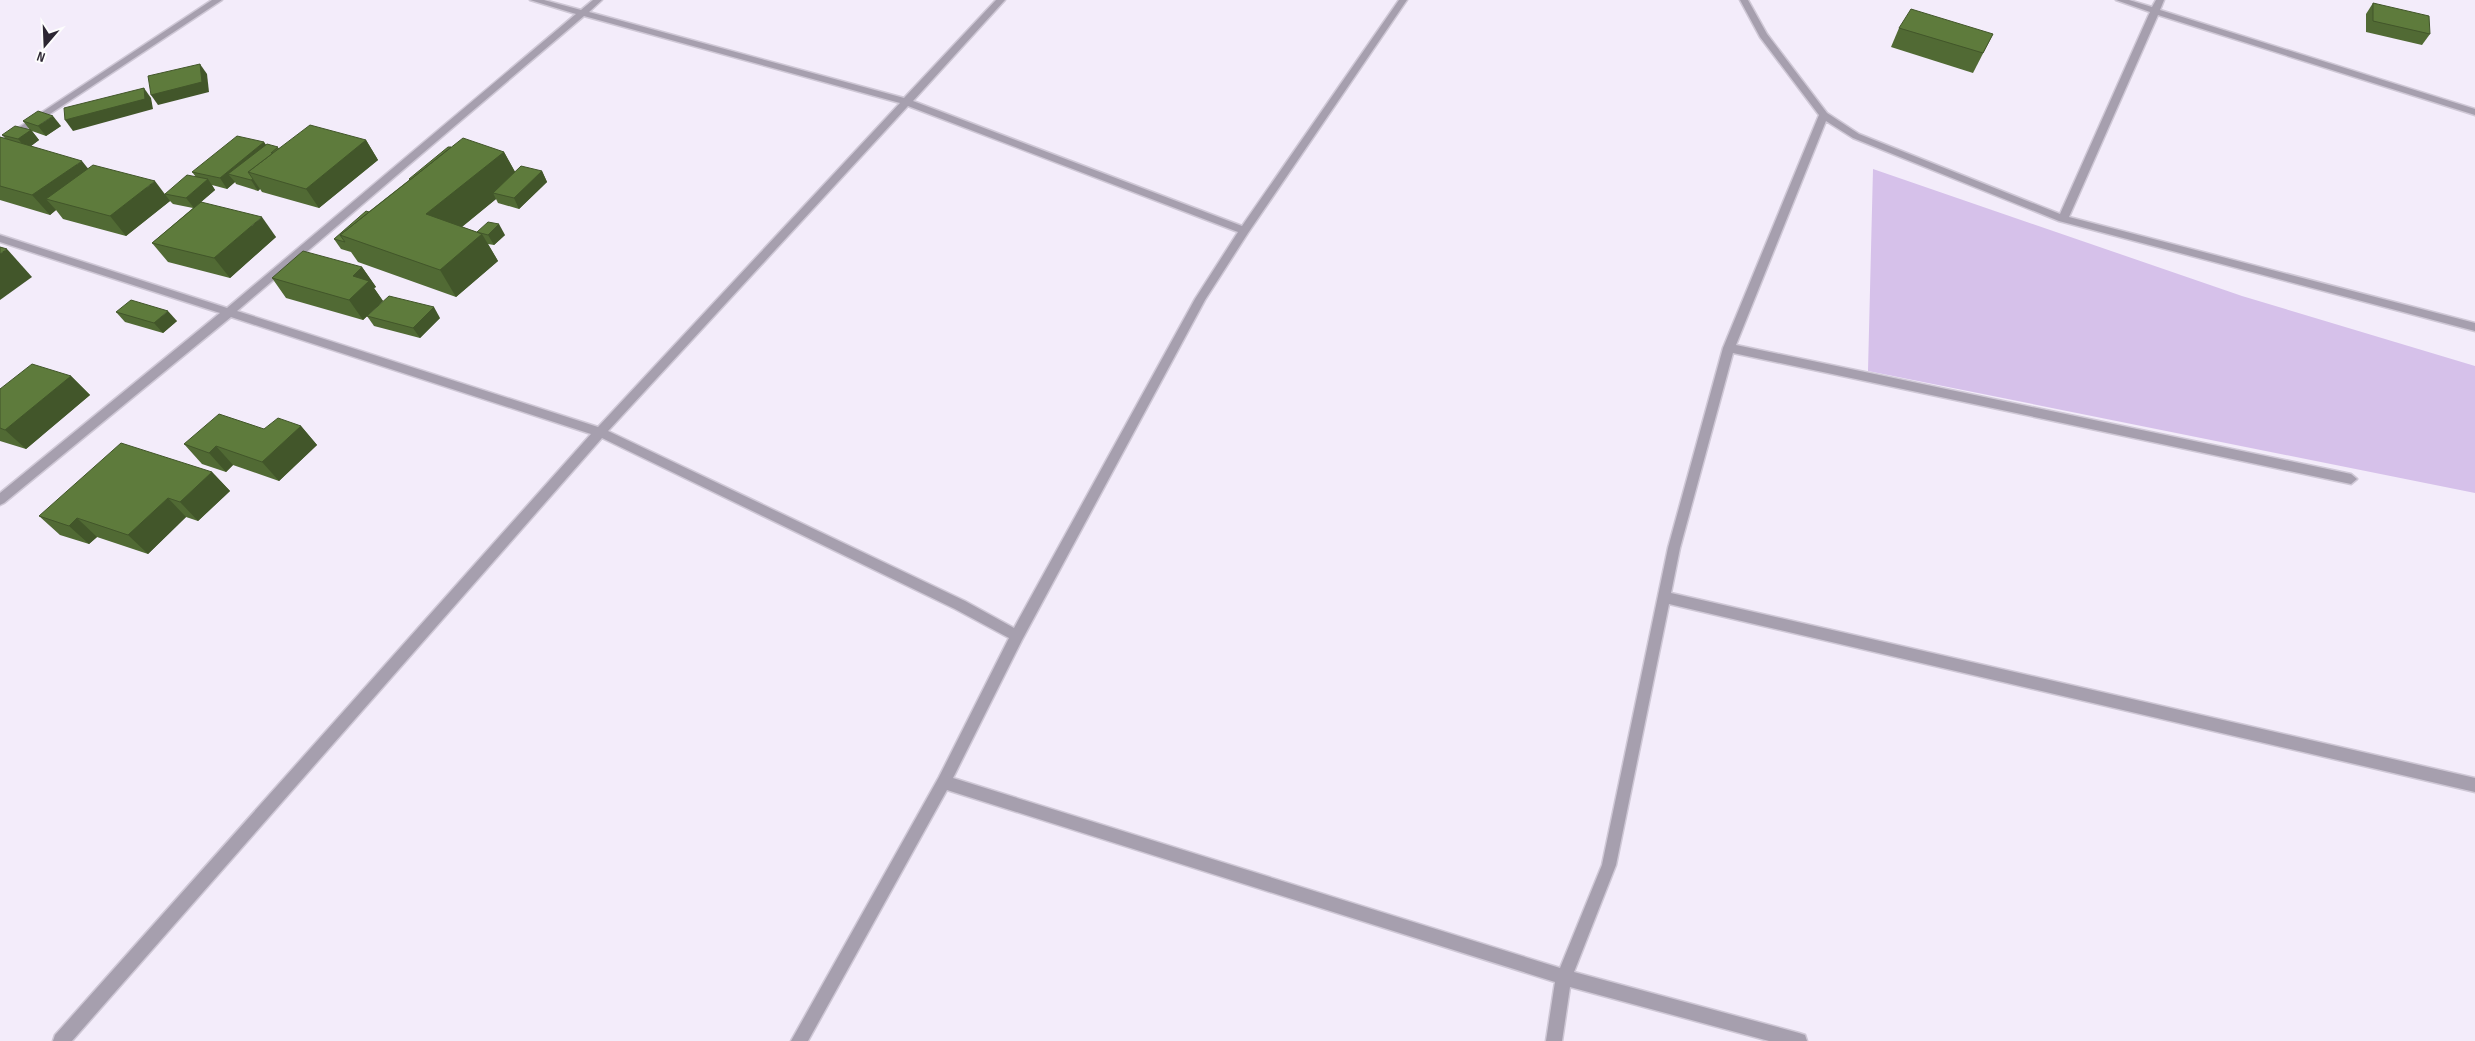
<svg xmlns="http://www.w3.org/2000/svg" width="2475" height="1041" font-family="'Sofia Sans Condensed',sans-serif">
<rect width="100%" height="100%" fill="#f3ecfa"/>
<polygon fill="#d6c1ea" points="1873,169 2242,296 2475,366 2475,493 1868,371"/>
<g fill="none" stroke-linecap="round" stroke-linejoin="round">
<defs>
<g id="street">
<polygon points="212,0 222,0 0,147 0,140"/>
<path d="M 530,0 L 544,0 L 581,10 L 593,0 L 602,0 L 589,12 L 904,98 L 996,0 L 1005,0 L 913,101 L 1242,226 L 1399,0 L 1407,0 L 1248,233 L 1205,300 L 1022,640 L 953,778 L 1560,968 L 1602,865 L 1668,548 L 1723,348 L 1819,115 L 1760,37 L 1740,0 L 1748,0 L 1767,34 L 1827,113 L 1859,134 L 2060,214 L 2150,12 L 2116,0 L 2129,0 L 2152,7 L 2156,0 L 2164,0 L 2160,10 L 2475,109 L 2475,115 L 2158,15 L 2069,217 L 2475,323 L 2475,331 L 2059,221 L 1853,138 L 1826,121 L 1736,345 L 2351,474 L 2357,479 L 2351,484 L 1733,353 L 1680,548 L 1671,593 L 2475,778 L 2475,792 L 1669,604 L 1616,865 L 1574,972 L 1799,1033 L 1805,1035 L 1807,1041 L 1769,1041 L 1570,987 L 1562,1041 L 1546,1041 L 1555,982 L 947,790 L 808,1041 L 791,1041 L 939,777 L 1009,638 L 955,609 L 602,438 L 72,1041 L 53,1041 L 55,1035 L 591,434 L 231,317 L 4,503 L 0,505 L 0,493 L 220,313 L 0,242 L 0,235 L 227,308 L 576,14 ZM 584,16 L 900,103 L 598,427 L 237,311 ZM 908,106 L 1238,232 L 1195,299 L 1014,628 L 965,601 L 608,431 Z"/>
</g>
</defs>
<use href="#street" stroke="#cfc8d6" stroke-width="3"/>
<use href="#street" fill="#a69fae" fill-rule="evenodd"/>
</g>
<g fill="#516a34">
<polygon points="2373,3 2430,34 2422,45 2366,32 2366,14"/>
<polygon points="1899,28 1993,34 1973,73 1891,47"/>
<polygon points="23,121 61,126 46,136 32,131 39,140 31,146 88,169 165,194 196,177 192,172 264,142 266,145 279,148 366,140 378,160 319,208 262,192 260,189 258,191 236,184 235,182 227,189 212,185 215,190 201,202 276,237 230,278 168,262 152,243 193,208 173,204 170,201 126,236 63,219 56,210 50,215 0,200 0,137 6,139 2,135 30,130"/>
<polygon points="451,147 504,152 515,172 542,171 547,182 519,209 498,203 496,199 462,227 477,232 505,235 494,245 488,244 498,261 456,297 358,262 351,252 341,249 334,239"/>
<polygon points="362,267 376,287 374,288 383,301 363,320 286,298 272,278"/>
<polygon points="116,312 177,321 163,333 125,322"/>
<polygon points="367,316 440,318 420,338 374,326"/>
<polygon points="71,376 90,395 26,449 0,441 0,389"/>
<polygon points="301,426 317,445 279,481 233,465 226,472 202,464 184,444 264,429"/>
<polygon points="212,472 230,491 198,521 186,517 148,554 97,537 89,544 60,535 39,516"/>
</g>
<g fill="#42562a">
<polygon points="200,64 207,74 209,92 158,105 151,95"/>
<polygon points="144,88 151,98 153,109 73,131 65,120"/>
<polygon points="53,116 61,126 46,136 38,126"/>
<polygon points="31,130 39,140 27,149 18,139"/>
<polygon points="366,140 378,160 319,208 306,189"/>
<polygon points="264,142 271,153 228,174 235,182 227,189 220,178"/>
<polygon points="504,152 519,179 493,193 496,199 443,242 426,214"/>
<polygon points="82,161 98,181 46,199 56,210 50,215 32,195"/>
<polygon points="542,171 547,182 519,209 514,198"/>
<polygon points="208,179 215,190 194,208 186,198"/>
<polygon points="253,179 260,189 258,191 251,180"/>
<polygon points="155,181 170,201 126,236 110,216"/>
<polygon points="262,217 276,237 230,278 214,258"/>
<polygon points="499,224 505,235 494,245 488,235"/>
<polygon points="482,234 498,261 456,297 440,270"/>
<polygon points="7,249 32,277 0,300 0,254"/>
<polygon points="362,267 376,287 374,288 383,301 363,320 349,300 353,276"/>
<polygon points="434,307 440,318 420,338 413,328"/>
<polygon points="168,311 177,321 163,333 154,323"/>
<polygon points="71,376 90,395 26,449 5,430"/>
<polygon points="301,426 317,445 279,481 262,462"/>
<polygon points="216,446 233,465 226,472 209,453"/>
<polygon points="212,472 230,491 198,521 180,502"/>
<polygon points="168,498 186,517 148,554 128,535"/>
<polygon points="77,518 97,537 89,544 69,526"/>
</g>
<g fill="#5e7b3c" stroke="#42562a">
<polygon points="2373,3 2429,16 2430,34 2373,21"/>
<polygon points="1911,9 1993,34 1983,53 1899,28"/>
<polygon points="200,64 202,82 151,95 148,76"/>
<polygon points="144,88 145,99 65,120 64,108"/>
<polygon points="38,111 53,116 38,126 23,121"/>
<polygon points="310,125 366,140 306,189 248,172"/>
<polygon points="15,126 31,130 18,139 2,135"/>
<polygon points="237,136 264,142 220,178 192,172"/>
<polygon points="0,137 82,161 32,195 0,186"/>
<polygon points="463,138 504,152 426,214 482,234 440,270 340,235"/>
<polygon points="267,144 278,147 271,153 273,153 248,172 253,179 251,180 228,174"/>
<polygon points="448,147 451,147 410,180 409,179"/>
<polygon points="93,165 155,181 110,216 46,199"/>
<polygon points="521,166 542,171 514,198 493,193"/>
<polygon points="187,175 208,179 186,198 165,194"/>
<polygon points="201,202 262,217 214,258 152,243"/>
<polygon points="366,211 369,212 340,235 345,242 334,239"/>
<polygon points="488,222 499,224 488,235 477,232"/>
<polygon points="0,247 7,249 0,254"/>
<polygon points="303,251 362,267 353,276 369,281 349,300 272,278"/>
<polygon points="389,296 434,307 413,328 367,316"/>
<polygon points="131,300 168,311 154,323 116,312"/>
<polygon points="32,364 71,376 5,430 0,428 0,389"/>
<polygon points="219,414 264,429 278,418 301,426 262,462 216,446 209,453 184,444"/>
<polygon points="121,443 212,472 180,502 168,498 128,535 77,518 69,526 39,516"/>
</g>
<g transform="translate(45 45) rotate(199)" stroke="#fdfdfd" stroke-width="4" paint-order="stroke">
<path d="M0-4L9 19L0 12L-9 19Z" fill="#2c2632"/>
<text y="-8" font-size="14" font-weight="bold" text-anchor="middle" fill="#2c2632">N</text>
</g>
</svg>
